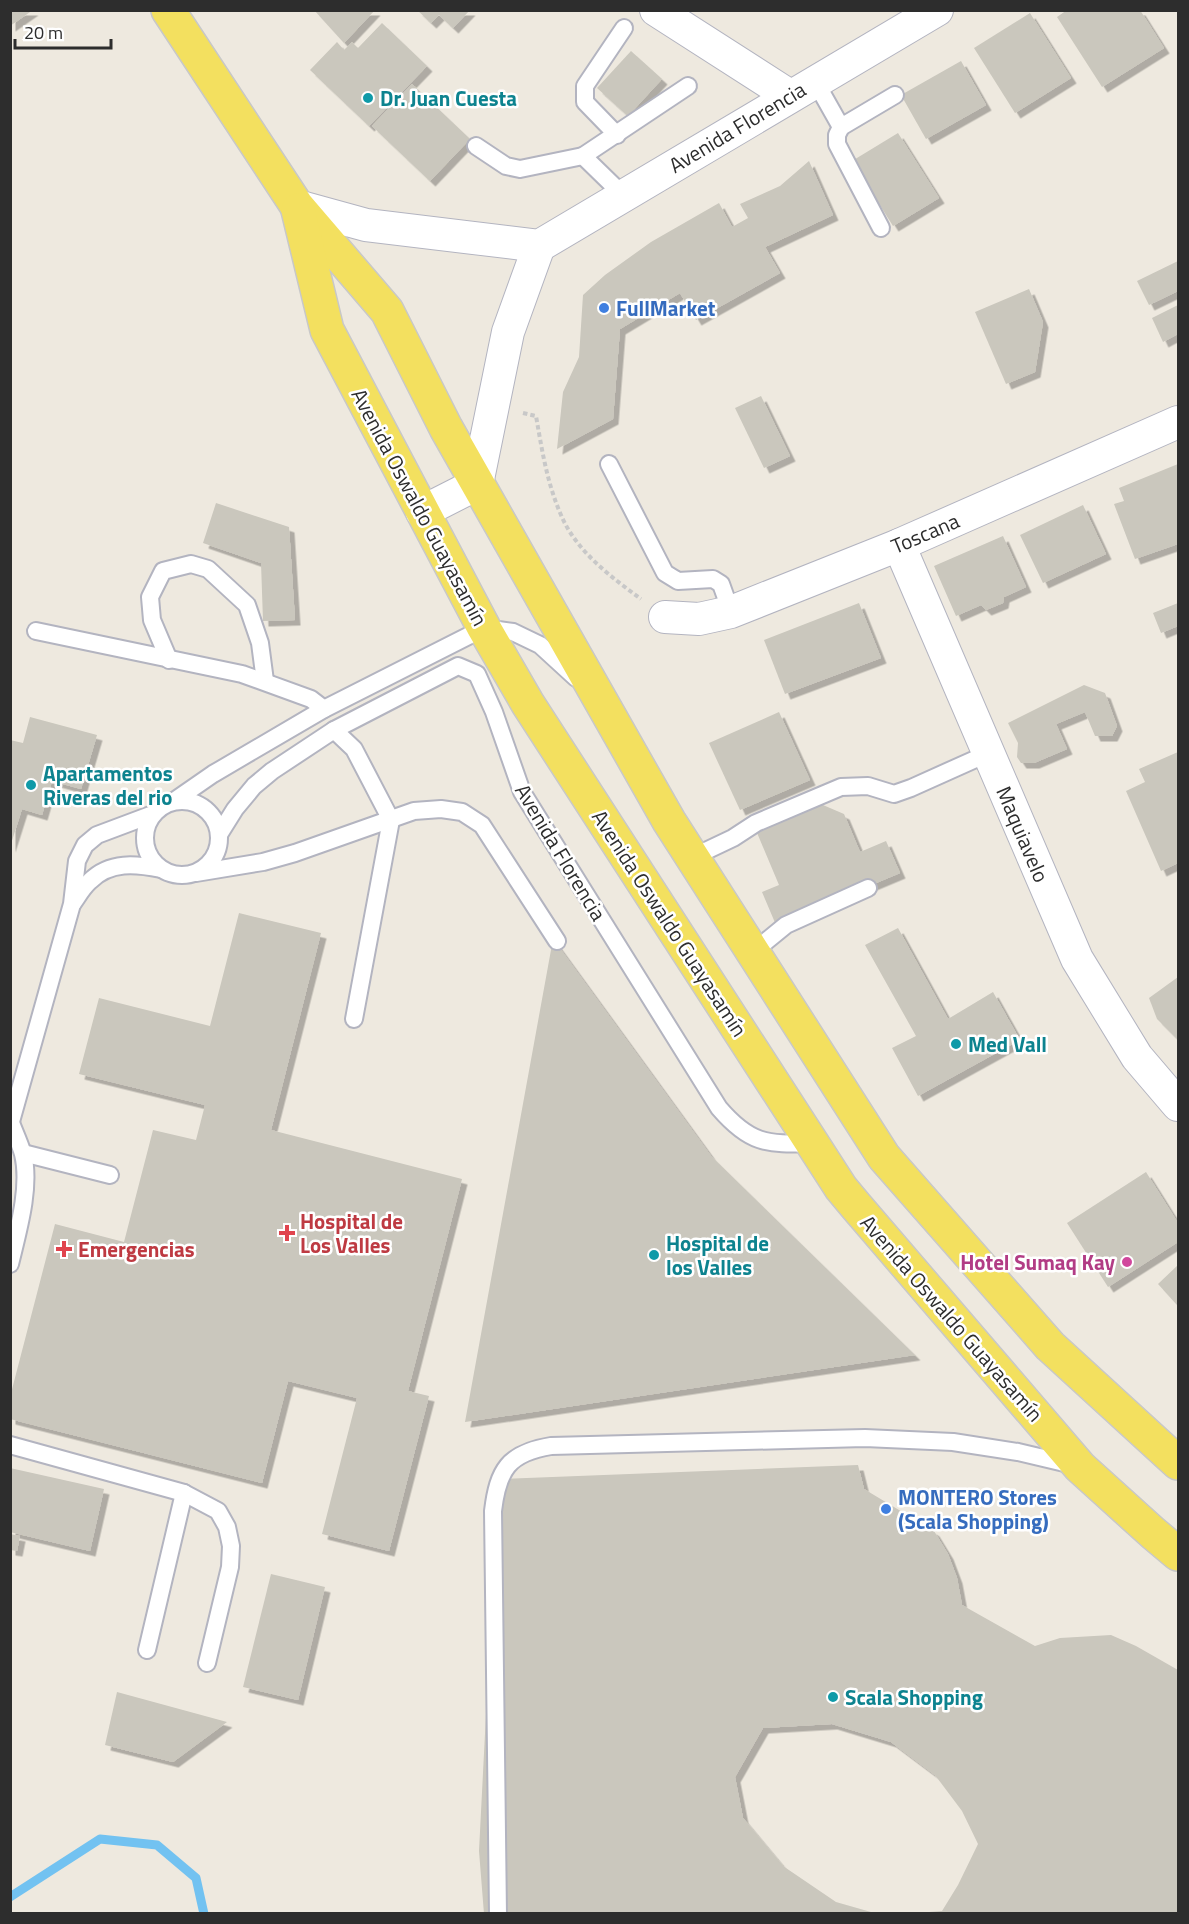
<svg xmlns="http://www.w3.org/2000/svg" width="1189" height="1924" font-family="'Titillium Web',sans-serif">
<defs>
<filter id="shadow"><feDropShadow dx="5.5" dy="5.5" stdDeviation="0" flood-color="#0004"/></filter>
</defs>
<rect width="100%" height="100%" fill="#eee9df"/>
<g fill="none" stroke-linecap="round" stroke-linejoin="round">
<polyline stroke="#72c2f1" stroke-width="9" points="10,1897 100,1839 157,1845 196,1878 204,1914"/>
</g>
<g fill="#cac7bd" filter="url(#shadow)">
<polygon points="10,10 33,10 10,26"/>
<polygon points="314,10 375,10 344,43"/>
<polygon points="417,10 470,10 453,28 439,15 431,23"/>
<polygon points="1067,10 1140,10 1164,48 1102,87 1057,17"/>
<polygon points="1030,13 1071,78 1015,113 974,48"/>
<polygon points="382,23 427,66 369,126 310,70 337,42 344,50 352,42 358,48"/>
<polygon points="631,51 662,79 628,116 597,88"/>
<polygon points="961,61 986,105 926,139 901,95"/>
<polygon points="412,84 470,139 430,181 372,126"/>
<polygon points="898,133 939,198 893,226 852,161"/>
<polygon points="809,161 833,215 765,247 780,273 696,320 680,293 620,329 613,419 557,449 563,392 579,357 583,295 605,275 651,242 719,203 732,227 748,218 740,204 780,186"/>
<polygon points="1178,261 1178,291 1149,305 1137,281"/>
<polygon points="1029,289 1043,322 1035,372 1006,384 975,312"/>
<polygon points="1178,305 1178,334 1163,342 1152,318"/>
<polygon points="761,396 790,456 764,468 735,408"/>
<polygon points="1178,464 1178,544 1135,559 1114,504 1124,501 1119,488"/>
<polygon points="216,503 289,527 295,620 263,621 261,563 203,543"/>
<polygon points="1083,505 1106,554 1043,583 1020,535"/>
<polygon points="1003,536 1026,587 1004,597 1003,603 986,610 981,605 956,616 934,566"/>
<polygon points="859,603 881,658 785,694 764,640"/>
<polygon points="1178,603 1178,626 1161,633 1153,613"/>
<polygon points="1084,685 1105,693 1117,726 1112,736 1095,736 1085,712 1056,724 1067,749 1034,763 1021,763 1017,757 1018,743 1008,723"/>
<polygon points="779,712 810,780 740,810 709,743"/>
<polygon points="30,717 97,735 81,789 52,781 42,815 22,809 10,847 10,740 23,743"/>
<polygon points="1178,752 1178,863 1161,871 1126,791 1145,782 1139,769"/>
<polygon points="816,802 844,814 860,852 886,841 900,873 776,925 762,892 779,885 755,828"/>
<polygon points="239,913 321,933 271,1130 462,1179 408,1391 429,1396 389,1551 322,1534 357,1398 288,1381 262,1483 10,1419 10,1397 55,1224 124,1242 153,1130 196,1140 205,1105 79,1074 99,998 210,1026"/>
<polygon points="898,928 948,1019 993,992 1020,1040 918,1096 892,1048 916,1036 865,945"/>
<polygon points="553,939 711,1156 915,1355 465,1422"/>
<polygon points="1178,977 1178,1040 1157,1019 1149,998"/>
<polygon points="1146,1172 1178,1223 1178,1242 1108,1287 1067,1223"/>
<polygon points="1178,1265 1178,1306 1158,1284"/>
<polygon points="858,1465 864,1489 934,1531 948,1554 957,1578 962,1605 1035,1646 1060,1638 1111,1635 1136,1646 1178,1670 1178,1914 929,1914 929,1912 942,1911 958,1885 978,1844 962,1811 935,1775 891,1742 832,1724 763,1728 735,1777 743,1818 783,1866 836,1902 878,1914 484,1914 479,1851 498,1479"/>
<polygon points="10,1468 104,1489 90,1551 10,1532"/>
<polygon points="10,1534 20,1536 17,1551 10,1550"/>
<polygon points="271,1574 325,1587 298,1700 243,1687"/>
<polygon points="117,1692 227,1722 173,1762 105,1745"/>
</g>
<g fill="none" stroke-linecap="round" stroke-linejoin="round">
<defs>
<g id="service">
<polyline points="815,81 841,127 837,135 837,144 881,228"/>
<polyline points="841,127 895,95"/>
<polyline points="617,135 585,102 585,86 624,28"/>
<polyline points="476,146 506,166 520,169 583,156"/>
<polyline points="623,195 583,156 688,86"/>
<polyline points="609,464 665,573 678,581 713,579 721,584 731,612"/>
<polyline points="36,631 242,674 311,699 324,709"/>
<polyline points="169,660 152,620 150,597 163,571 191,564 208,569 247,605 260,643 265,681"/>
<polyline points="334,730 354,749 391,820 354,1019"/>
<circle cx="182" cy="838" r="37"/>
<polyline points="174,801 213,774 324,709 484,628 513,632 540,645 576,678"/>
<path d="M 220,833 L 235,809 L 254,786 L 272,771 L 334,730 L 458,666 L 477,674 L 494,712 L 522,792 L 719,1108 C 749,1143 766,1145 812,1143"/>
<polyline points="693,857 733,838 756,823 841,787 868,786 894,794 911,788 989,753"/>
<polyline points="196,873 263,862 295,853 414,811 441,809 462,812 482,825 557,941"/>
<path d="M 73,903 C 78,896 83,887 90,881 C 110,861 136,864 161,869"/>
<polyline points="753,952 786,925 868,888"/>
<polyline points="10,1125 72,904 77,861 85,845 97,835 153,814"/>
<polyline points="23,1153 110,1175"/>
<path d="M 10,1264 C 18,1231 31,1187 23,1154 C 20,1144 15,1133 11,1123"/>
<polyline points="10,1445 184,1493 218,1511 227,1527 231,1546 230,1567 207,1663"/>
<polyline points="147,1650 184,1493"/>
<path d="M 498,1914 L 493,1511 C 498,1470 508,1453 551,1446 L 865,1438 L 953,1442 L 1018,1452 L 1073,1465"/>
</g>
<g id="minor">
<polyline points="656,10 790,96"/>
<polyline points="297,206 366,225 539,246 937,10"/>
<polyline points="422,512 477,484 508,332 539,246"/>
<polyline points="899,545 1077,959 1137,1057 1178,1105"/>
<polyline points="665,617 699,619 731,612 899,545 1178,422"/>
</g>
<g id="primary">
<polyline points="168,10 297,206 387,311 446,428 669,821 884,1157 1050,1346 1178,1463"/>
<polyline points="298,210 327,330 484,628 528,704 812,1143 841,1188 856,1206 1080,1467 1153,1533 1178,1554"/>
</g>
</defs>
<use href="#service" stroke="#b3b4c0" stroke-width="20"/>
<use href="#minor" stroke="#b3b4c0" stroke-width="34"/>
<use href="#primary" stroke="#c8c8c8" stroke-width="36"/>
<path stroke="#c8c8c8" stroke-width="4" stroke-dasharray="4.5 3" stroke-linecap="butt" d="M 523,413 L 536,416 C 542,450 547,483 561,515 C 576,551 611,577 641,599"/>
<use href="#service" stroke="#fff" stroke-width="16"/>
<use href="#minor" stroke="#fff" stroke-width="32"/>
<use href="#primary" stroke="#f3e05f" stroke-width="33"/>
</g>
<g fill="#0f9aa8" stroke="#fff" stroke-width="2">
<circle cx="368" cy="98" r="6"/>
<circle cx="31" cy="785" r="6"/>
<circle cx="956" cy="1044" r="6"/>
<circle cx="654" cy="1255" r="6"/>
<circle cx="833" cy="1697" r="6"/>
</g>
<g fill="#3f7fe0" stroke="#fff" stroke-width="2">
<circle cx="604" cy="308" r="6"/>
<circle cx="886" cy="1509" r="6"/>
</g>
<g fill="#e0444e" stroke="#fff" stroke-width="2">
<path d="M284 1224h6v6h6v6h-6v6h-6v-6h-6v-6h6z"/>
<path d="M61 1240h6v6h6v6h-6v6h-6v-6h-6v-6h6z"/>
</g>
<circle fill="#d1479c" stroke="#fff" stroke-width="2" cx="1127" cy="1262" r="6"/>
<g text-anchor="middle" dominant-baseline="central" stroke-width="5" stroke-linejoin="round" paint-order="stroke">
<g font-size="21" font-weight="bold" fill="#0d838f" stroke="#fff" text-anchor="start">
<text x="380" y="98">Dr. Juan Cuesta</text>
<text x="43" y="773">Apartamentos<tspan x="43" dy="24">Riveras del rio</tspan></text>
<text x="968" y="1044">Med Vall</text>
<text x="666" y="1243">Hospital de<tspan x="666" dy="24">los Valles</tspan></text>
<text x="845" y="1697">Scala Shopping</text>
</g>
<g font-size="21" fill="#2d2d2d" stroke="#fff">
<text transform="translate(737 127) rotate(-31)">Avenida Florencia</text>
<text transform="translate(420 507) rotate(62)">Avenida Oswaldo Guayasamín</text>
<text transform="translate(925 533) rotate(-23)">Toscana</text>
<text transform="translate(1023 834) rotate(67)">Maquiavelo</text>
<text transform="translate(561 852) rotate(59)">Avenida Florencia</text>
<text transform="translate(670 923) rotate(57)">Avenida Oswaldo Guayasamín</text>
<text transform="translate(952 1318) rotate(49)">Avenida Oswaldo Guayasamín</text>
</g>
<g font-size="21" font-weight="bold" fill="#366cbe" stroke="#fff" text-anchor="start">
<text x="616" y="308">FullMarket</text>
<text x="898" y="1497">MONTERO Stores<tspan x="898" dy="24">(Scala Shopping)</tspan></text>
</g>
<g font-size="21" font-weight="bold" fill="#be3a42" stroke="#fff" text-anchor="start">
<text x="300" y="1221">Hospital de<tspan x="300" dy="24">Los Valles</tspan></text>
<text x="78" y="1249">Emergencias</text>
</g>
<g font-size="21" font-weight="bold" fill="#b23c85" stroke="#fff" text-anchor="end">
<text x="1115" y="1262">Hotel Sumaq Kay</text>
</g>
</g>
<rect width="1189" height="1924" fill="none" stroke="#2d2d2d" stroke-width="24"/>
<path d="M15 39v9h96v-9" fill="none" stroke="#2d2d2d" stroke-width="3"/>
<text x="24" y="39" font-size="18" fill="#2d2d2d" stroke="#ffffff" stroke-width="4.5" paint-order="stroke">20 m</text>
</svg>
